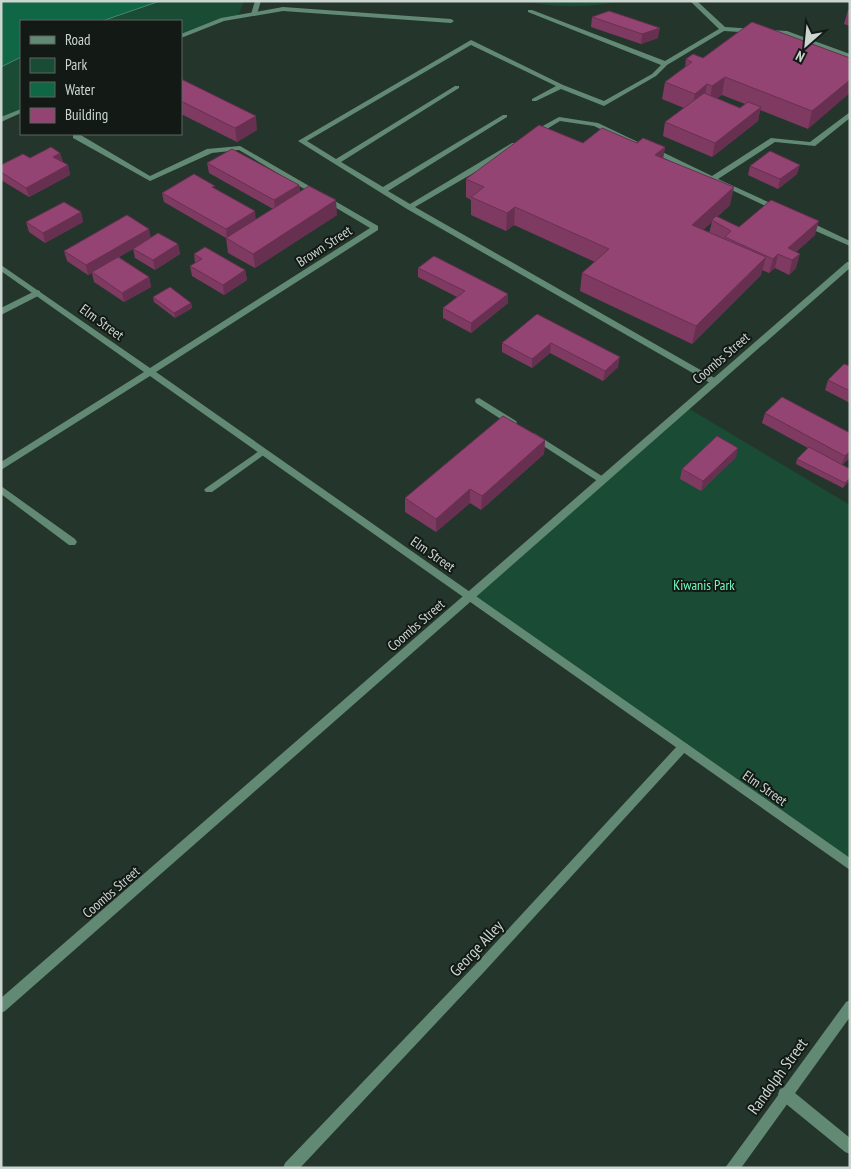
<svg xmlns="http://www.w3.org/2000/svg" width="851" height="1169" font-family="'PT Sans Narrow',sans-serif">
<rect width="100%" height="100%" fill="#24352c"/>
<g fill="#1a4c35">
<polygon points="160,1 244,1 238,16 223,19 181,36 181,21 102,21"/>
<path d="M 525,1 L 620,1 C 589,8 556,8 525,1 Z"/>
<polygon points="21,57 21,111 1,120 1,67"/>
<polygon points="686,407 850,505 850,865 469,596"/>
</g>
<polygon fill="#106745" stroke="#48886f" points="1,1 160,1 102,21 21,21 21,57 1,67"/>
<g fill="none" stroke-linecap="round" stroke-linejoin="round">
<g fill="#628974" fill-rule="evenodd">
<polygon points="255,1 261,1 257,14 254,16 251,14"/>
<polygon points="690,1 697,1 725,27 787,31 850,54 850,58 786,35 724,31 667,65 656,76 604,106 561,89 536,101 532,101 532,99 556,86 471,45 307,141 336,159 455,86 459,86 459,88 341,162 383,187 503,115 507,115 507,117 388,191 410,204 512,143 518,143 518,147 415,207 718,380 719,382 718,384 712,384 407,209 298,141 471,40 563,85 604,101 652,74 661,65 528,12 528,10 532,10 665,61 719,29"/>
<polygon points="850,112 850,118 815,146 775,142 718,179 779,207 780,209 776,211 647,150 654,148 712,176 771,138 810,142"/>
<polygon points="559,117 598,123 638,142 631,144 594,126 560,121 537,135 530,133"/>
<polygon points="802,221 808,221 850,241 850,246 802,225"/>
<polygon points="37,290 40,291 40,295 1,315 1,308"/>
<polygon points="479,398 516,421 517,423 516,425 510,425 476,403 475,401 476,399"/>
<polygon points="534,433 605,478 607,480 605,482 599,482 531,438 529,436 531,434"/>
<polygon points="262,449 265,450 267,452 265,454 212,492 206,492 204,490 206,488"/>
<polygon points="1,486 75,539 77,542 75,545 69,545 1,494"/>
<polygon points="683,742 687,744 689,747 687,750 484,972 300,1168 283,1168 285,1163 476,964 679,744"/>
<polygon points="785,1087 790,1089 850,1138 850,1154 845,1152 780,1099 778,1094 780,1089"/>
</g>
<g fill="#628974" fill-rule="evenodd">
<polygon points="283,7 451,19 454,21 451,23 283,11 224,21 181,38 181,34 221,18"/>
<polygon points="21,109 21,113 1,122 1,117"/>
<polygon points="73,134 79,134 150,176 207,149 240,146 378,226 378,230 156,372 850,858 850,870 150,376 1,470 1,462 144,372 1,271 1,265 150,368 370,228 239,150 212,153 150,181 73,138"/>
<polygon points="850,1000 850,1017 741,1168 725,1168 846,1002"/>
</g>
<polygon fill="#628974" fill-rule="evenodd" points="847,262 850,262 850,268 5,1011 1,1013 1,998"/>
</g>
<g fill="#7f3a62" fill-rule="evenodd">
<polygon points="850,9 850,26 844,24 848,10"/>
<polygon points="592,17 658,38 641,44 591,27"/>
<path d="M 703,58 L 850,58 L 808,129 L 760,110 L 758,121 L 712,157 L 663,136 L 665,122 L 684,108 L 662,99 L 665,82 L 685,67 L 686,59 ZM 722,95 L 745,104 L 740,108 L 717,98 Z"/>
<polygon points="181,79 257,130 237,142 181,114"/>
<path d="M 583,143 L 637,143 L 665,147 L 663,158 L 730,205 L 717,217 L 739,227 L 815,235 L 796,252 L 796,268 L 789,275 L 775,268 L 769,273 L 762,270 L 761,275 L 692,344 L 580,291 L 582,273 L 595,262 L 514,225 L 506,231 L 471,215 L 471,200 L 466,197 L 466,179 ZM 712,222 L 709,233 L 703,230 Z"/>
<polygon points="60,153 63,162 68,165 70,175 29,197 1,180 1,165 30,158"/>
<polygon points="207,163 299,185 300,192 337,215 255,268 228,253 226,238 164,202 162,193 215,189 256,220 273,209 209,173"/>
<polygon points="750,166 797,174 778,189 748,175"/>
<polygon points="81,212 83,222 45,243 29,232 26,222"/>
<polygon points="150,238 178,244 180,254 155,270 135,258 133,249 119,257 149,277 151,287 124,302 94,282 92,273 88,275 67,261 64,251"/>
<polygon points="194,254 245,270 247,280 224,295 192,276 190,266 195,263"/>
<polygon points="418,268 508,294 508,303 471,333 443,318 443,308 457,297 418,277"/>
<polygon points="153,297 191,303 192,308 175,318 154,302"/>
<polygon points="537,314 618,367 603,381 550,353 532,368 502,352 502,343"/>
<polygon points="850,366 850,403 825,390 828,380"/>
<polygon points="765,413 850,457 842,465 850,469 850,480 843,488 796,464 797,459 808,448 762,423"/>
<polygon points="545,440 544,454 481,510 470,503 436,532 405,512 405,498"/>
<polygon points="736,457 701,491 680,479 682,469"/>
</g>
<g fill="#683050">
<polygon points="660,28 658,38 641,44 642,34"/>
<polygon points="725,77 722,95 709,104 712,86"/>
<polygon points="850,80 850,93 808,129 812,111"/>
<polygon points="707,84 704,102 691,111 695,94"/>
<polygon points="761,107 758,121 712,157 715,143"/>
<polygon points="256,116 257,130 237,142 235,128"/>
<polygon points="665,147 662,165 655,155"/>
<polygon points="60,153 63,162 53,157"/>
<polygon points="68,165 70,175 29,197 26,188"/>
<polygon points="800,165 797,174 778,189 780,179"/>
<polygon points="299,185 300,195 275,210 274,200"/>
<polygon points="734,187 730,205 713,220 712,220 712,222 688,243 692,225"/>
<polygon points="336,200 337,215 255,268 253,254"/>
<polygon points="515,207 514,225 506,231 507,213"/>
<polygon points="255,211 256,221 227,239 226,229"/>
<polygon points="81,212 83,222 45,243 43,233"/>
<polygon points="819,221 815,235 788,259 788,248"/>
<polygon points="149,229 151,238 88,275 86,265"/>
<polygon points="178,244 180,254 155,270 153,260"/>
<polygon points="778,254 775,268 769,273 773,259"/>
<polygon points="800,254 796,268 789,275 792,260"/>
<polygon points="766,257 761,275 692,344 696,326"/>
<polygon points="245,270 247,280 224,295 223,285"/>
<polygon points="149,277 151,287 124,302 122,293"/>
<polygon points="508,294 508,303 471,333 471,323"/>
<polygon points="191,303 192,308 175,318 174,313"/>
<polygon points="551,343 550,353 532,368 532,359"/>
<polygon points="620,357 618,367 603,381 605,371"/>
<polygon points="545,440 544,454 481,510 482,496"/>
<polygon points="738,448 736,457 701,491 703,481"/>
<polygon points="850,451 850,457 841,466 845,456"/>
<polygon points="850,478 850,480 843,488 845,483"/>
<polygon points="470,489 470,503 436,532 436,519"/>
</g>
<g fill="#944472" stroke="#683050">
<polygon points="609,11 660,28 642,34 592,17"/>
<polygon points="752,22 850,58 850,80 812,111 725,77 712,86 707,84 695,94 665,82 692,62 686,59 693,54 703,58"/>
<polygon points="181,79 256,116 235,128 181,101"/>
<polygon points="704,93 740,108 748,102 761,107 715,143 665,122"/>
<polygon points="539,125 583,143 602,128 637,143 643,138 665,147 655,155 734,187 692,225 766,257 696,326 582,273 609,249 515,207 507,213 471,197 484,187 466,179"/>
<polygon points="51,147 60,153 53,157 68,165 26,188 1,172 1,165 23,154 30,158"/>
<polygon points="232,149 299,185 274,200 207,163"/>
<polygon points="770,151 800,165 780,179 750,166"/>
<polygon points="194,174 215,186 212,187 255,211 226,229 162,193"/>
<polygon points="309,186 336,200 253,254 226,238"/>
<polygon points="771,200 819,221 788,248 800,254 792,260 778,254 773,259 725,237 731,231 712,220 716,216 739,227"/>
<polygon points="64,202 81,212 43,233 26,222"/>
<polygon points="127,215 149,229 86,265 64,251"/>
<polygon points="158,233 178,244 153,260 133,249"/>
<polygon points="205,247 245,270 223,285 190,266 202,259 194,254"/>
<polygon points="434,256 508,294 471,323 443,308 465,291 418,268"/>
<polygon points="118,257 149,277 122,293 92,272"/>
<polygon points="170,287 191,303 174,313 153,297"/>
<polygon points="537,314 620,357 605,371 551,343 532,359 502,343"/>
<polygon points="844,364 850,366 850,391 828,380"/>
<polygon points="782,397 850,433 850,451 845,456 765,413"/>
<polygon points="503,416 545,440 482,496 470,489 436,519 405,498"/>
<polygon points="717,436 738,448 703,481 682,469"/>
<polygon points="809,447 850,469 850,478 845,483 797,459"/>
</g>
<g text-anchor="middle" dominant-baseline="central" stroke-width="4" stroke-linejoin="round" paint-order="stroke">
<g font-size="14" fill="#ccd6d0" stroke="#131a16">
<text transform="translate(324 246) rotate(-33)">Brown Street</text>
<text transform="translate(102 322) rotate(36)">Elm Street</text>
<text transform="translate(721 358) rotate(-41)">Coombs Street</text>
<text transform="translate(433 554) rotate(35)">Elm Street</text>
<text transform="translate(416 625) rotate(-41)">Coombs Street</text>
<text transform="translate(765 788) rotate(35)">Elm Street</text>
<text transform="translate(111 892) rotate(-41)">Coombs Street</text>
</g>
<g font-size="14" fill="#76febe" stroke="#131a16">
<text x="704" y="585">Kiwanis Park</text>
</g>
<g font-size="16" fill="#ccd6d0" stroke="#131a16">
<text transform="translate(476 948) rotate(-47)">George Alley</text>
<text transform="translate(777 1076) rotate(-54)">Randolph Street</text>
</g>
</g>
<rect width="851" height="1169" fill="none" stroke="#ccd6d0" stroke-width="5"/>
<rect x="20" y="20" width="162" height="115" fill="#131a16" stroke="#5d6560"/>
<rect x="30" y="36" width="25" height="8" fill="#628974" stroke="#5d6560"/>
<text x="65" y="45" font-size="15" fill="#ccd6d0">Road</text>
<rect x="30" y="58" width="25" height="15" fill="#1a4c35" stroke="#5d6560"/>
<text x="65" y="70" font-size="15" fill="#ccd6d0">Park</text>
<rect x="30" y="82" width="25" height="15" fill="#106745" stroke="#5d6560"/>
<text x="65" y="95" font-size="15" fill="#ccd6d0">Water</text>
<rect x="30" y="108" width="25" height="15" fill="#944472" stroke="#5d6560"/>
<text x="65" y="120" font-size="15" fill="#ccd6d0">Building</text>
<g transform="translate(806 45) rotate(207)" stroke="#131a16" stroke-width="4" paint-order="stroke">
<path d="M0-4L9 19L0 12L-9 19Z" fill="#ccd6d0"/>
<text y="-8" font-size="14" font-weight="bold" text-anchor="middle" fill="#ccd6d0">N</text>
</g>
</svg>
